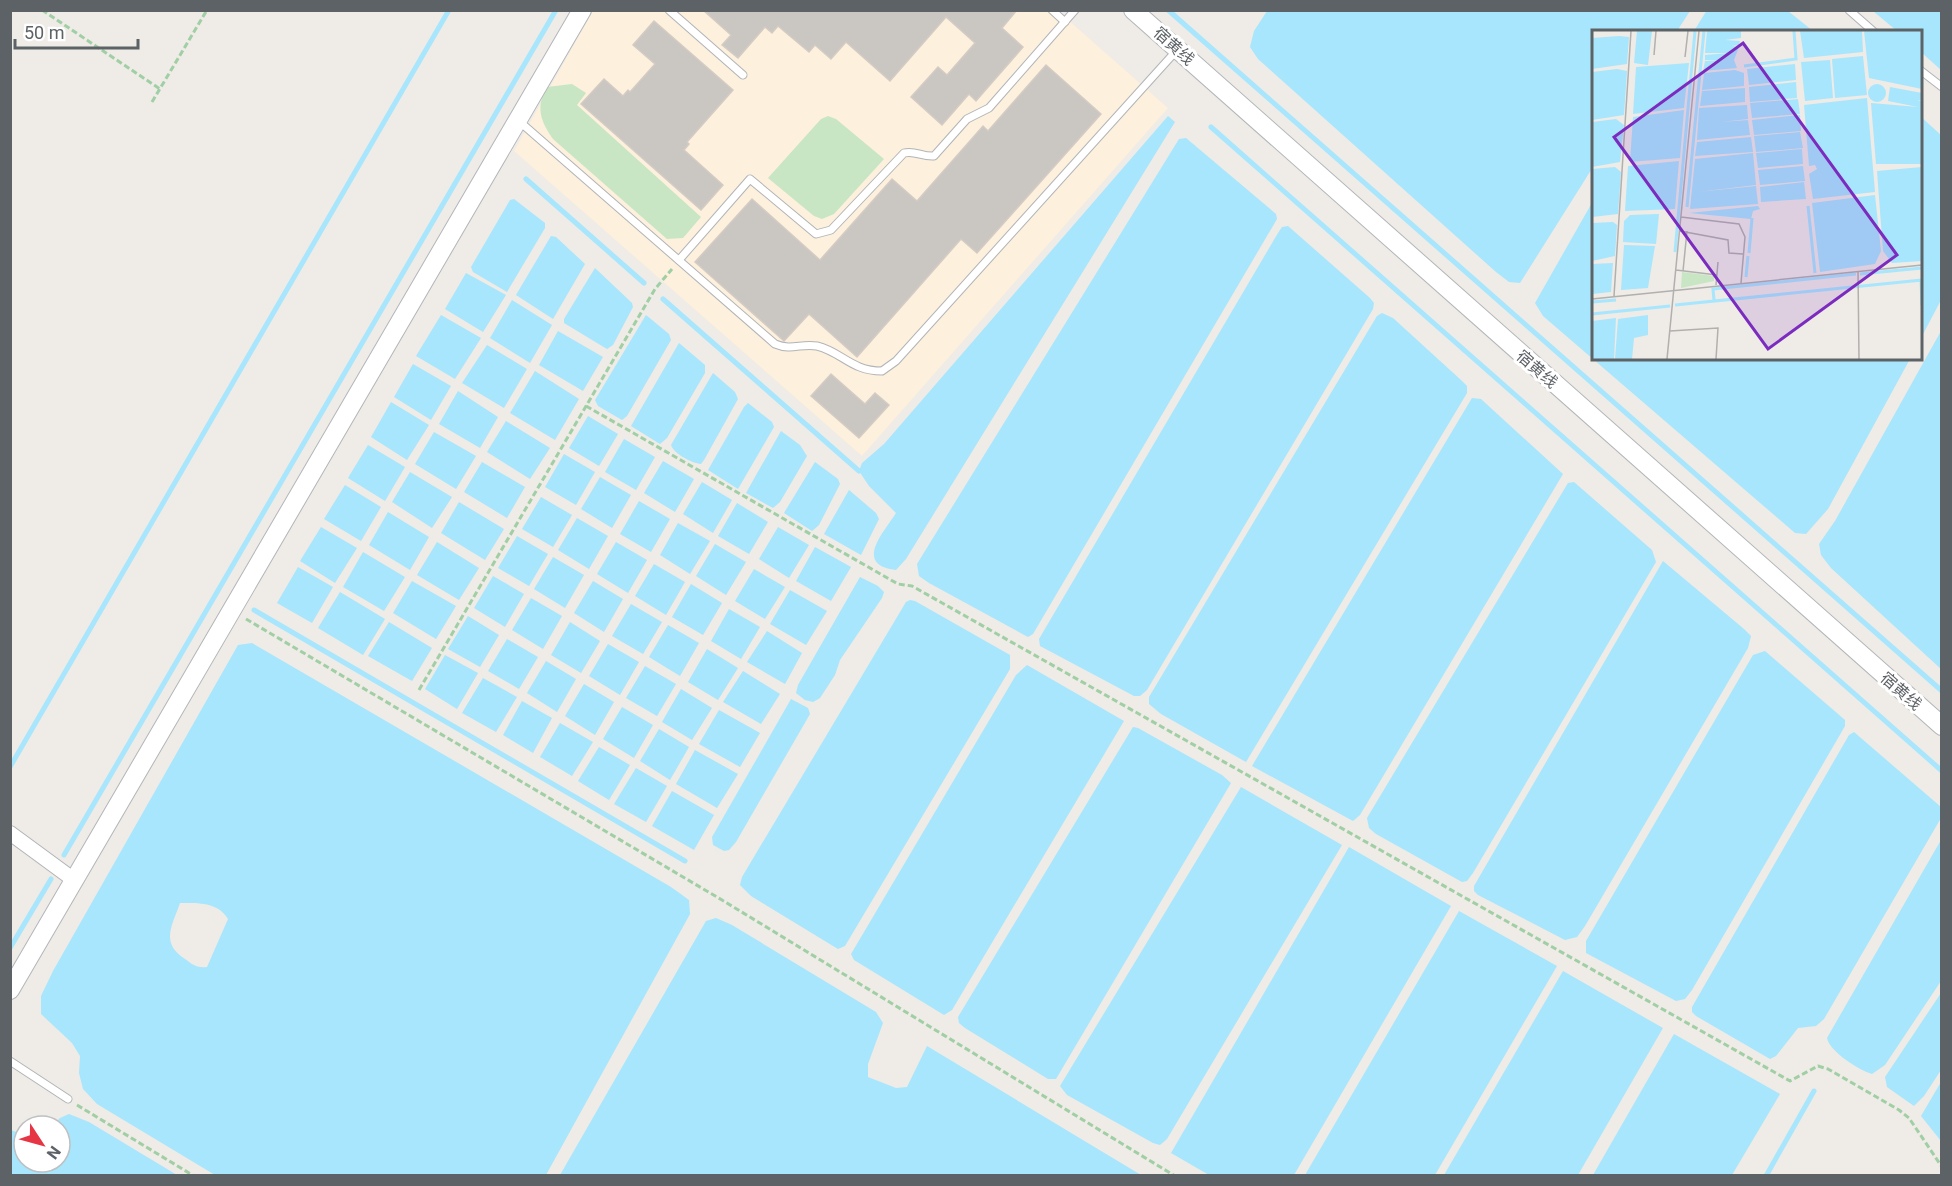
<svg xmlns="http://www.w3.org/2000/svg" width="1952" height="1186" font-family="Roboto,'Noto Sans SC',sans-serif">
<rect width="100%" height="100%" fill="#efebe6"/>
<polygon fill="#fdf0dc" points="593,11 1058,11 1168,108 862,456 514,151"/>
<g fill="#c8e6c3">
<path d="M 572,84 L 586,93 L 577,105 L 701,217 L 683,238 L 667,239 L 553,139 C 541,122 535,107 547,87 Z"/>
<polygon points="828,116 836,119 884,159 834,214 822,219 814,216 768,178 821,119"/>
</g>
<g fill="#a7e6fd" fill-rule="evenodd">
<polygon points="1707,10 1788,11 1813,31 1694,31"/>
<polygon points="1267,11 1267,10 1690,11 1677,31 1594,32 1593,167 1520,283 1509,282 1496,272 1258,59 1250,47 1254,31"/>
<polygon points="1873,11 1941,11 1941,70 1921,52 1920,32 1897,31"/>
<path d="M 1168,116 L 1175,122 L 906,559 L 896,570 C 853,565 884,532 896,513 L 869,486 L 859,471 L 862,463 L 884,444 Z"/>
<polygon points="1920,116 1942,136 1941,300 1921,338"/>
<polygon points="1186,138 1276,214 1277,219 1033,634 1028,637 929,583 919,576 917,564 1179,139"/>
<polygon points="514,199 545,223 545,228 507,292 473,272 471,267 510,200"/>
<polygon points="1593,201 1594,358 1910,359 1828,509 1806,534 1795,533 1543,316 1535,303"/>
<polygon points="1288,226 1370,298 1374,303 1373,309 1147,690 1140,696 1134,696 1040,646 1039,639 1278,233 1282,227"/>
<polygon points="551,236 556,237 585,264 553,319 516,295"/>
<polygon points="595,268 632,303 633,307 613,345 607,349 564,323 564,319"/>
<polygon points="466,273 506,295 483,332 445,309"/>
<polygon points="512,300 552,325 530,363 490,338"/>
<polygon points="1382,313 1393,318 1461,380 1467,386 1467,393 1246,762 1161,714 1149,704 1149,697 1377,316"/>
<polygon points="441,315 481,338 455,379 416,356"/>
<polygon points="646,315 669,334 671,340 627,416 622,420 598,406 595,400"/>
<polygon points="558,331 603,357 583,391 539,365"/>
<polygon points="1941,331 1941,669 1831,568 1821,555 1819,544 1835,521"/>
<polygon points="679,343 705,365 705,373 667,438 660,444 631,426"/>
<polygon points="487,345 527,369 504,408 462,383"/>
<polygon points="413,364 451,386 431,420 394,397"/>
<polygon points="535,371 579,399 555,440 510,413"/>
<path d="M 713,373 L 735,392 L 738,399 L 704,460 L 701,464 C 692,463 674,454 671,445 Z"/>
<polygon points="458,391 498,417 480,448 439,424"/>
<polygon points="1472,398 1481,399 1563,474 1360,815 1353,821 1252,766"/>
<polygon points="391,402 429,425 407,460 371,437"/>
<polygon points="748,403 772,422 774,427 738,489 708,470 744,407"/>
<polygon points="588,416 618,434 599,466 569,448"/>
<polygon points="506,421 550,448 530,479 487,452"/>
<polygon points="781,431 800,445 807,456 780,502 773,508 746,493"/>
<polygon points="434,432 476,456 456,489 415,464"/>
<polygon points="624,439 655,457 636,490 605,472"/>
<polygon points="368,445 405,467 385,501 348,478"/>
<polygon points="564,454 595,472 576,505 545,487"/>
<polygon points="663,461 694,479 675,512 644,493"/>
<polygon points="482,462 525,487 507,518 464,492"/>
<polygon points="815,462 838,479 840,484 819,525 812,531 784,513"/>
<polygon points="410,472 452,497 432,528 392,502"/>
<polygon points="600,477 631,495 612,528 581,509"/>
<polygon points="702,482 732,500 713,533 683,514"/>
<polygon points="1574,482 1652,550 1656,562 1473,873 1467,881 1462,882 1376,834 1369,828 1367,818 1568,483"/>
<polygon points="345,485 381,507 361,541 324,519"/>
<polygon points="849,490 876,513 879,519 861,555 824,534"/>
<polygon points="541,497 572,515 553,547 522,529"/>
<polygon points="639,501 670,519 651,552 620,534"/>
<polygon points="459,502 504,529 485,560 441,533"/>
<polygon points="737,503 768,522 749,554 718,536"/>
<polygon points="388,512 429,537 410,570 369,545"/>
<polygon points="577,518 608,536 589,569 558,550"/>
<polygon points="678,523 710,541 690,574 660,555"/>
<polygon points="321,527 357,548 335,583 300,561"/>
<polygon points="778,527 809,545 789,578 759,559"/>
<polygon points="517,536 548,554 529,586 498,568"/>
<polygon points="437,542 479,568 459,600 417,575"/>
<polygon points="616,542 647,560 628,593 597,574"/>
<polygon points="715,544 746,562 726,595 696,576"/>
<polygon points="815,547 851,567 831,601 796,581"/>
<polygon points="363,552 405,577 384,611 343,587"/>
<polygon points="553,557 584,575 565,608 534,589"/>
<polygon points="1663,561 1744,629 1751,636 1748,648 1585,926 1577,937 1565,940 1478,895 1474,891 1474,886"/>
<polygon points="654,564 685,582 666,615 635,596"/>
<polygon points="298,567 333,587 312,623 277,603"/>
<polygon points="754,569 785,587 765,619 735,601"/>
<polygon points="493,576 524,594 505,627 474,608"/>
<polygon points="860,577 878,586 884,592 882,598 840,660 835,675 820,698 813,702 805,700 796,693 798,685"/>
<polygon points="412,581 456,606 436,639 393,613"/>
<polygon points="593,581 623,599 604,632 574,613"/>
<polygon points="691,584 722,603 703,635 672,617"/>
<polygon points="790,590 827,611 806,645 770,624"/>
<polygon points="340,592 385,619 363,655 318,628"/>
<polygon points="531,598 562,616 543,649 512,630"/>
<polygon points="910,600 915,601 1010,655 1010,669 845,946 838,949 751,896 740,885 742,877 906,602"/>
<polygon points="631,604 662,622 643,654 612,636"/>
<polygon points="729,609 760,627 741,659 711,641"/>
<polygon points="468,616 499,635 480,667 448,649"/>
<polygon points="389,622 432,648 412,681 368,656"/>
<polygon points="570,622 600,641 581,673 551,655"/>
<polygon points="668,625 699,643 680,676 649,657"/>
<polygon points="767,631 802,653 785,684 747,662"/>
<polygon points="507,639 538,657 519,689 488,671"/>
<path d="M 252,643 L 671,887 L 689,900 L 690,914 L 546,1175 L 215,1175 L 97,1104 L 83,1089 L 79,1073 L 80,1056 L 72,1043 L 41,1014 L 41,996 L 53,971 L 238,645 ZM 180,903 C 198,903 218,902 228,919 L 207,967 C 197,968 193,965 185,959 C 160,943 172,926 180,903 Z"/>
<polygon points="608,644 639,662 620,695 589,676"/>
<polygon points="707,649 738,668 718,700 688,682"/>
<polygon points="1765,651 1845,720 1845,726 1692,990 1685,999 1676,1001 1586,953 1586,941 1753,655"/>
<polygon points="445,655 478,673 457,709 425,689"/>
<polygon points="546,661 576,679 557,712 527,693"/>
<polygon points="1027,665 1124,721 952,1010 944,1015 854,960 851,954 1016,675"/>
<polygon points="645,666 676,684 657,716 626,698"/>
<polygon points="743,671 780,694 761,724 723,702"/>
<polygon points="483,678 517,697 496,732 462,713"/>
<polygon points="584,684 614,702 595,735 565,716"/>
<polygon points="681,689 712,708 692,740 662,722"/>
<polygon points="791,699 808,708 810,714 736,842 729,850 724,851 713,845 712,837"/>
<polygon points="522,701 552,718 533,753 503,735"/>
<polygon points="622,707 653,725 634,758 603,739"/>
<polygon points="719,710 760,733 740,767 699,744"/>
<polygon points="560,723 593,742 572,776 540,757"/>
<polygon points="1133,727 1138,728 1222,775 1231,783 1056,1079 1048,1079 965,1028 959,1023 958,1017"/>
<polygon points="659,729 689,747 670,780 640,761"/>
<polygon points="1854,732 1941,807 1941,818 1824,1019 1816,1026 1798,1028 1776,1056 1770,1059 1696,1016 1692,1012 1692,1007 1849,735"/>
<polygon points="599,747 630,765 609,800 578,781"/>
<polygon points="695,750 738,774 717,808 676,784"/>
<polygon points="636,768 667,786 646,822 614,804"/>
<polygon points="1241,787 1342,845 1167,1139 1160,1145 1153,1143 1067,1095 1060,1086"/>
<polygon points="672,791 714,815 694,850 652,826"/>
<path d="M 1941,840 L 1941,981 L 1885,1065 L 1872,1074 C 1859,1070 1830,1052 1827,1038 Z"/>
<polygon points="1349,847 1451,906 1294,1175 1209,1175 1171,1153"/>
<polygon points="1459,911 1557,966 1435,1175 1305,1175"/>
<polygon points="716,918 732,925 876,1012 883,1023 868,1064 868,1077 896,1088 907,1087 927,1046 1141,1175 560,1175 706,921"/>
<polygon points="1563,971 1663,1028 1578,1175 1444,1175"/>
<polygon points="1941,993 1941,1070 1924,1096 1914,1106 1887,1087 1885,1077"/>
<polygon points="1674,1034 1780,1094 1732,1175 1593,1175"/>
<polygon points="1941,1082 1941,1141 1921,1116"/>
<polygon points="69,1114 89,1122 177,1175 11,1175 11,1130 24,1135 24,1162 60,1162 60,1126 52,1126 60,1118"/>
</g>
<g fill="none" stroke-linecap="round" stroke-linejoin="round">
<g stroke="#a7e6fd" stroke-width="5">
<polyline points="1168,10 1942,691"/>
<polyline points="1211,127 1942,771"/>
<polyline points="526,179 644,283"/>
<polyline points="663,299 859,471"/>
<polyline points="254,610 685,861"/>
<polyline points="10,767 449,10"/>
<polyline points="64,855 556,10"/>
<polyline points="10,948 51,879"/>
<polyline points="1766,1176 1814,1091"/>
</g>
</g>
<g fill="#cac6c2" stroke="#d4ccc4" stroke-width="1.5">
<polygon points="703,10 1017,10 1002,28 1023,47 976,101 969,94 942,125 911,97 938,67 947,75 975,43 946,17 890,81 846,42 831,59 815,45 809,52 778,26 772,33 765,27 738,58 722,45 731,35"/>
<polygon points="654,21 733,90 687,142 689,144 684,150 723,185 701,210 581,104 604,79 623,96 628,90 630,92 655,64 633,45"/>
<polygon points="1046,65 1101,114 977,253 961,239 857,357 809,314 784,341 695,262 752,199 820,260 892,179 917,201 983,126 988,131"/>
<polygon points="831,374 865,404 875,393 889,405 859,438 811,396"/>
</g>
<g fill="none" stroke-linecap="round" stroke-linejoin="round">
<defs>
<g id="lane">
<polyline points="669,10 743,75"/>
<polyline points="1052,10 1065,22"/>
<polyline points="1849,10 1874,32"/>
<polyline points="1920,70 1942,87"/>
<path d="M 520,122 L 775,344 C 792,351 801,343 817,346 C 842,352 851,371 882,371 L 896,361 L 1177,50"/>
<path d="M 679,260 L 750,179 L 816,234 L 831,230 L 904,153 C 915,150 922,157 934,156 L 967,119 L 989,108 L 1075,10"/>
<polyline points="10,1061 68,1099"/>
</g>
<polyline id="street" points="10,833 74,880"/>
<g id="secondary">
<polyline points="1133,10 1942,726"/>
<polyline points="10,990 582,10"/>
</g>
</defs>
<use href="#lane" stroke="#b1b4b8" stroke-width="9"/>
<use href="#street" stroke="#b1b4b8" stroke-width="16"/>
<use href="#secondary" stroke="#b2b6ba" stroke-width="20"/>
<g stroke="#a0cfa5" stroke-width="3" stroke-dasharray="6 3" stroke-linecap="butt">
<polyline points="42,10 160,89"/>
<polyline points="152,102 207,10"/>
<polyline points="586,406 898,584 912,586 1790,1081 1818,1066 1828,1069 1899,1110 1909,1118 1942,1167"/>
<polyline points="246,619 722,900 1175,1176"/>
<polyline points="419,690 655,289 672,269"/>
<polyline points="77,1105 194,1176"/>
</g>
<use href="#lane" stroke="#fff" stroke-width="7"/>
<use href="#street" stroke="#fff" stroke-width="14"/>
<use href="#secondary" stroke="#fff" stroke-width="18"/>
</g>
<g text-anchor="middle" dominant-baseline="central" stroke-width="6" stroke-linejoin="round" paint-order="stroke">
<g font-size="16" fill="#5d6266" stroke="#fff">
<text transform="translate(1174 46) rotate(42)">宿黄线</text>
<text transform="translate(1537 369) rotate(41)">宿黄线</text>
<text transform="translate(1901 691) rotate(41)">宿黄线</text>
</g>
</g>
<g transform="translate(1592 30)">
<rect width="330" height="330" fill="#efebe6"/>
<path d="M 90,242 L 122,246 L 122,251 L 89,258 Z" fill="#c8e6c3"/>
<path d="M 45,1 L 60,1 L 56,35 L 42,33 ZM 115,1 L 149,1 L 149,8 L 133,10 L 148,11 L 147,15 L 140,16 L 147,17 L 142,30 L 145,38 L 111,41 L 113,31 L 132,30 L 113,30 L 113,25 L 138,23 L 113,23 ZM 208,1 L 270,1 L 271,22 L 212,28 ZM 272,1 L 330,1 L 330,59 L 277,48 ZM 27,6 L 37,7 L 35,34 L 0,39 L 0,8 ZM 271,26 L 275,65 L 243,68 L 240,29 ZM 238,30 L 241,68 L 213,71 L 209,32 ZM 97,33 L 92,78 L 41,84 L 44,37 ZM 203,34 L 204,50 L 157,55 L 155,39 ZM 25,39 L 35,41 L 32,85 L 0,90 L 0,42 ZM 143,40 L 152,43 L 152,56 L 110,60 L 112,43 ZM 204,52 L 205,68 L 158,72 L 157,57 ZM276 63a9 9 0 1 1 18 0a9 9 0 1 1-18 0ZM 298,57 L 330,63 L 330,70 L 325,70 L 330,71 L 330,134 L 284,134 L 279,73 L 326,77 L 296,71 ZM 153,58 L 153,72 L 108,76 L 110,61 ZM 275,68 L 283,162 L 221,169 L 217,144 L 225,139 L 223,135 L 217,136 L 212,75 ZM 206,69 L 208,84 L 160,88 L 158,73 ZM 155,75 L 156,89 L 129,92 L 156,90 L 158,105 L 105,110 L 107,78 ZM 92,80 L 88,128 L 38,132 L 41,87 ZM 208,85 L 209,101 L 162,105 L 160,90 ZM 24,89 L 32,95 L 28,132 L 0,137 L 0,92 ZM 208,102 L 211,118 L 164,122 L 162,106 ZM 159,107 L 161,122 L 103,126 L 105,112 ZM 210,119 L 211,134 L 166,138 L 164,123 ZM 161,123 L 164,155 L 105,162 L 164,156 L 166,174 L 98,179 L 103,129 ZM 87,131 L 83,179 L 33,181 L 36,136 ZM 211,136 L 213,151 L 168,155 L 166,140 ZM 23,137 L 29,142 L 26,184 L 0,187 L 0,139 ZM 330,137 L 330,231 L 300,233 L 291,221 L 285,141 ZM 212,152 L 214,169 L 169,172 L 168,157 ZM 283,165 L 289,221 L 283,234 L 228,242 L 220,173 ZM 166,176 L 168,179 L 161,181 L 159,189 L 97,183 ZM 67,184 L 64,214 L 31,212 L 32,191 L 38,185 ZM 21,192 L 25,195 L 23,226 L 0,231 L 0,193 ZM 32,215 L 63,216 L 56,258 L 29,260 ZM 21,233 L 19,262 L 0,264 L 0,234 ZM 56,285 L 56,305 L 42,308 L 40,329 L 23,329 L 26,289 ZM 24,288 L 22,329 L 0,329 L 0,291 Z" fill="#a7e6fd"/>
<path fill="none" stroke="#a7e6fd" stroke-width="3" d="M 152,36 L 204,29 L 202,1M 216,176 L 223,243M 95,177 L 112,1M 83,222 L 103,1M 157,223 L 160,188M 268,244 L 330,238M 154,247 L 156,226M 329,251 L 330,275M 122,270 L 121,259 L 264,244M 0,272 L 24,270M 83,275 L 330,250M 0,284 L 78,276"/>
<path fill="none" stroke="#b1b0af" stroke-width="1.5" d="M 62,25 L 64,1M 93,27 L 96,1M 89,187 L 147,194 L 153,207 L 149,253M 88,201 L 136,210 L 137,223 L 151,224M 84,240 L 125,245M 91,241 L 95,201M 266,241 L 267,329M 124,255 L 126,232M 22,266 L 39,1M 0,269 L 330,235M 78,301 L 126,298 L 124,329M 75,329 L 107,1"/>
<path fill="#7b2cbf" fill-opacity="0.15" stroke="#7b2cbf" stroke-width="3" d="M 151,13 L 305,225 L 176,319 L 22,107 Z"/>
<rect width="330" height="330" fill="none" stroke="#5d6266" stroke-width="3"/>
</g>
<rect width="1952" height="1186" fill="none" stroke="#5d6266" stroke-width="24"/>
<g transform="translate(42 1144) rotate(126)"><circle r="28" fill="#ffffff" stroke="#bec0c2" stroke-width="1.5"/>
<path d="M0-4.5L10 22L0 15L-10 22Z" fill="#e63544"/>
<text y="-9" font-size="16" font-weight="bold" text-anchor="middle" fill="#5d6266">N</text>
</g>
<path d="M15 39v9h123v-9" fill="none" stroke="#5d6266" stroke-width="3"/>
<text x="24" y="39" font-size="18" fill="#5d6266" stroke="#ffffff" stroke-width="4.5" paint-order="stroke">50 m</text>
</svg>
